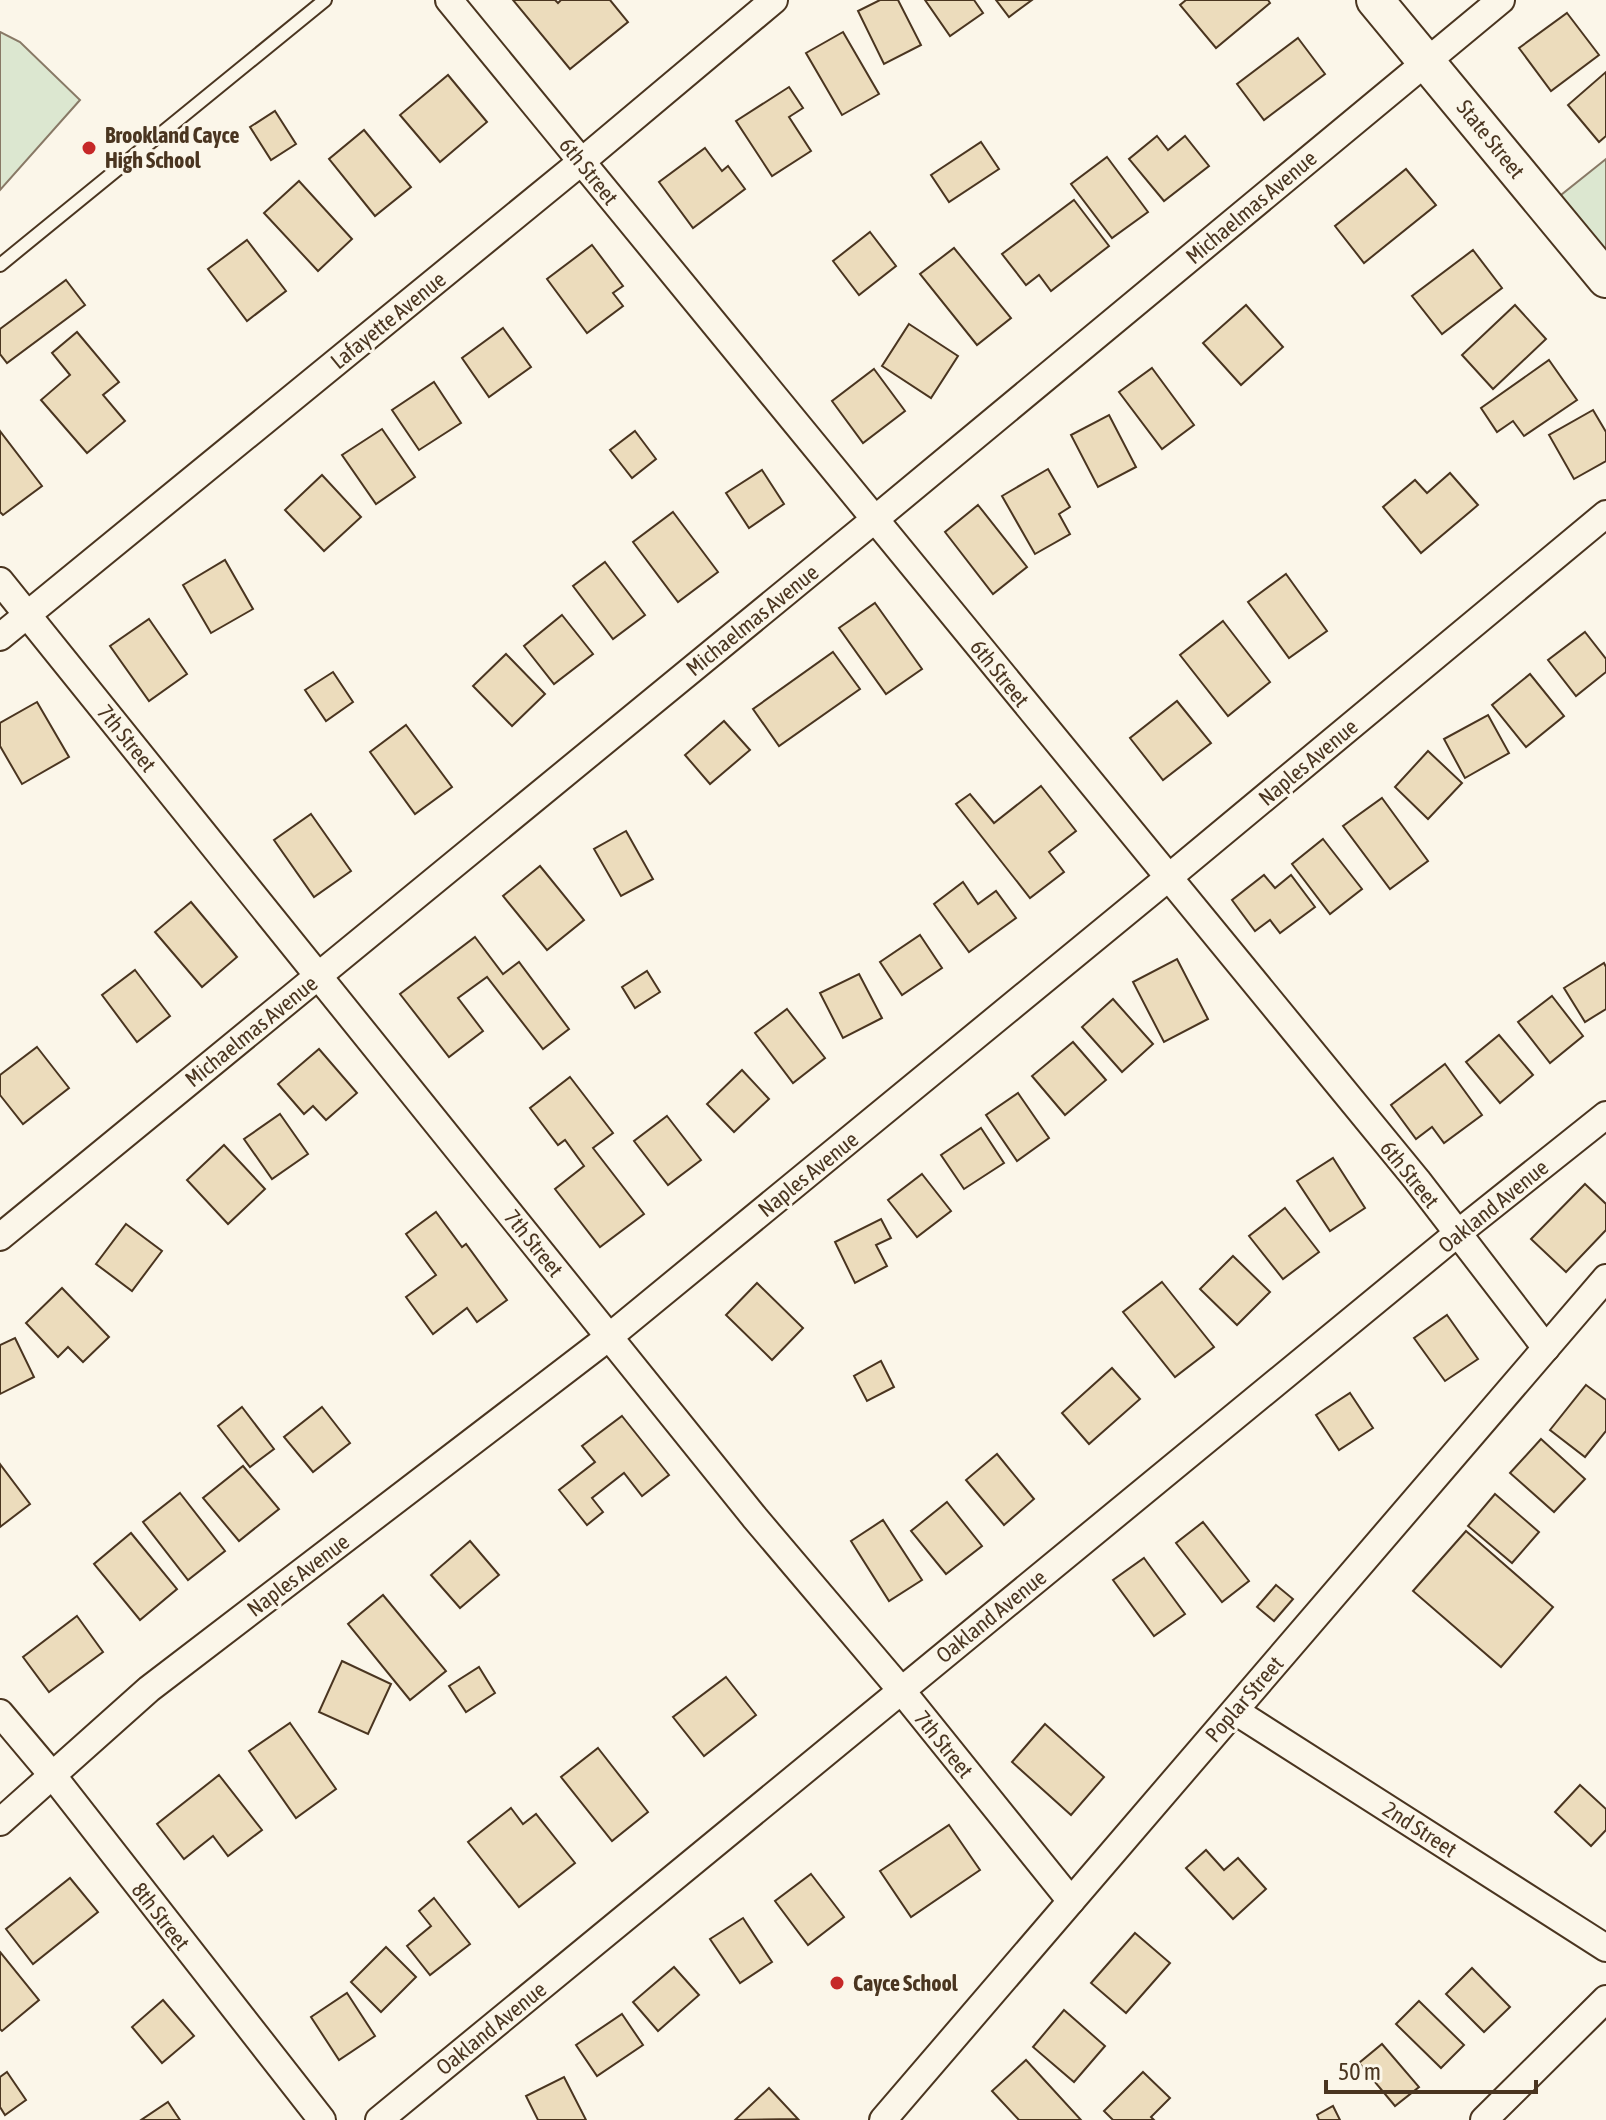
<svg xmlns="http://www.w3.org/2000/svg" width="1606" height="2120" font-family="'Asap Condensed',sans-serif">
<rect width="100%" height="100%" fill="#fbf6e9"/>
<g fill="#dce7d0" stroke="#887966" stroke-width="2">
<polygon points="0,32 20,42 80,100 0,190"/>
<polygon points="1606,159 1606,279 1546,207"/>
</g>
<g fill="#ecdcbc" stroke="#4a3520" stroke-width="2">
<polygon points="513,0 555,0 558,3 561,0 610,0 628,22 570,69"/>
<polygon points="880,0 898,0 921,45 884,64 858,11"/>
<polygon points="925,0 974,0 983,13 950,36"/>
<polygon points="996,0 1032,0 1009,17"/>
<polygon points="1186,0 1268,0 1270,3 1216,48 1180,5"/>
<polygon points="1567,13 1599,55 1551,91 1519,48"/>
<polygon points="843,32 879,94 842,115 806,53"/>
<polygon points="1298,38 1325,74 1264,120 1237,84"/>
<polygon points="1606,72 1606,136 1599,142 1568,105"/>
<polygon points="448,75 487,122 440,162 400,115"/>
<polygon points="789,87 803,108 789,117 811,151 772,176 736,121"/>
<polygon points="275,111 296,144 271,160 250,127"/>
<polygon points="364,130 411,187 375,216 329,159"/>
<polygon points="1157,136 1168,150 1185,136 1209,166 1164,201 1129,159"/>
<polygon points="981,142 999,169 949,202 931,175"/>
<polygon points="705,148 722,171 728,166 745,189 693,228 659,182"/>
<polygon points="1107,157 1148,212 1112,238 1071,184"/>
<polygon points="1406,169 1436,205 1364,263 1335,226"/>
<polygon points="299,181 352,239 318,271 264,213"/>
<polygon points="1074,200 1109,246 1051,291 1039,275 1026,285 1002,254"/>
<polygon points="870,232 896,266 859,295 833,261"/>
<polygon points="247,240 286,291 247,321 208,269"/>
<polygon points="592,245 623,286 613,293 623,306 587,333 547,279"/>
<polygon points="954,248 1011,318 977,345 920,274"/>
<polygon points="1473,250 1502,288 1442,334 1412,296"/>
<polygon points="66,280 85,305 7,363 0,354 0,329"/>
<polygon points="1246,305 1283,347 1241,385 1203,343"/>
<polygon points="1515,305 1546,339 1493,389 1462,355"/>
<polygon points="909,324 958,356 931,398 882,366"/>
<polygon points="503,328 531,367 489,397 462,358"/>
<polygon points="77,332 119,382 103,395 125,421 87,453 41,400 70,375 52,353"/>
<polygon points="1549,360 1577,400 1524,436 1513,421 1497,432 1481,408"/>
<polygon points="1152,368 1194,425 1162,449 1119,392"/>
<polygon points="874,369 905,411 863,443 832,401"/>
<polygon points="434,382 461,423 419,450 392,410"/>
<polygon points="1593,410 1606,432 1606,461 1574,479 1549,435"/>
<polygon points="1109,415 1136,467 1098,487 1071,435"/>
<polygon points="382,429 415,477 376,504 342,455"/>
<polygon points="0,431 42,486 3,515 0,512"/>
<polygon points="635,431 656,459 632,478 610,450"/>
<polygon points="1048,469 1070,507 1059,514 1070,534 1035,554 1002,496"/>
<polygon points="762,470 784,504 749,528 726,493"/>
<polygon points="1450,473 1478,505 1421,553 1383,507 1415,480 1427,493"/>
<polygon points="322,475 361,517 324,551 285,510"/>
<polygon points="978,505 1027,567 993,594 945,532"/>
<polygon points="673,512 718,572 678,602 633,542"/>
<polygon points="225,560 253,609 211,633 183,585"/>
<polygon points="605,562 645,615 613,639 573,586"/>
<polygon points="1286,574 1327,631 1289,658 1248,602"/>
<polygon points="875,603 922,669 886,694 839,628"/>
<polygon points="562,615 593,654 554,684 524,646"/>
<polygon points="149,619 187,674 149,701 110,646"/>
<polygon points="1223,621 1270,682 1228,716 1180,655"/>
<polygon points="1585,632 1606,659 1606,672 1576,696 1548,660"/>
<polygon points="833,652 860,689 779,746 753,709"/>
<polygon points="506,654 545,694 512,726 473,686"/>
<polygon points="333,672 353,702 326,721 305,690"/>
<polygon points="1530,674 1564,716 1526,747 1492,705"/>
<polygon points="1177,701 1211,743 1163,780 1130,738"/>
<polygon points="37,702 69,757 22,784 0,746 0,723"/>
<polygon points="1488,715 1509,753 1465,778 1444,739"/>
<polygon points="724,721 750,750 710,784 685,755"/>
<polygon points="406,725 452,787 415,814 370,752"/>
<polygon points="1428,751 1462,783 1428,819 1395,787"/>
<polygon points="1041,786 1076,831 1049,852 1064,872 1030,898 956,804 970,794 994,823"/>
<polygon points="1382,798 1428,861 1390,889 1343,826"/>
<polygon points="311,814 351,871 314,897 274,840"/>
<polygon points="626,831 653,879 621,896 594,849"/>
<polygon points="1323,839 1362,889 1330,914 1292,864"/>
<polygon points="540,866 584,920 547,950 503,896"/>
<polygon points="1264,875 1275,888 1291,875 1315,907 1280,933 1270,920 1255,931 1232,900"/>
<polygon points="963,882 978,904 996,891 1016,918 969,952 934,904"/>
<polygon points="191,902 237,957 202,987 155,932"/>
<polygon points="920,935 942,968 902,995 880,962"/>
<polygon points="475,937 503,974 519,962 569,1029 543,1049 487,977 458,998 483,1031 449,1057 400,994"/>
<polygon points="1177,959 1208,1019 1164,1042 1133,982"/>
<polygon points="1604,963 1606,967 1606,1009 1585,1022 1564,988"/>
<polygon points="135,970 170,1016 137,1042 102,995"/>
<polygon points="647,971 660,992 635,1008 622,987"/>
<polygon points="859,974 882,1018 843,1038 820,993"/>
<polygon points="1552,996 1583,1036 1550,1063 1518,1022"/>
<polygon points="1113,999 1153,1044 1122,1072 1082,1027"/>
<polygon points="787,1009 825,1058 793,1083 755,1033"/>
<polygon points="1499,1035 1533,1075 1500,1103 1466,1062"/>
<polygon points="1073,1042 1106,1080 1065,1115 1032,1076"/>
<polygon points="37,1047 69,1088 23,1124 0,1095 0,1075"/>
<polygon points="319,1049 357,1093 326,1120 313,1106 304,1114 278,1084"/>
<polygon points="1445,1064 1482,1115 1444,1143 1432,1127 1416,1139 1391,1105"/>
<polygon points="742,1070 769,1099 734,1132 707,1104"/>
<polygon points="570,1077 613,1133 593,1148 644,1214 600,1247 555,1189 584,1166 565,1140 558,1145 530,1108"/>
<polygon points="1018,1093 1049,1138 1017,1161 986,1115"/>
<polygon points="280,1114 308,1154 272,1179 244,1139"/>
<polygon points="667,1116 701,1160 668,1185 634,1141"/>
<polygon points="981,1128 1004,1163 964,1189 941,1155"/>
<polygon points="224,1145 265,1189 228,1224 187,1180"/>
<polygon points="1333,1158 1365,1208 1330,1231 1297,1181"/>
<polygon points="922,1174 951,1211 917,1237 888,1200"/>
<polygon points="1585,1184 1606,1204 1606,1230 1566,1272 1531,1239"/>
<polygon points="1285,1208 1319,1252 1283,1279 1249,1236"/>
<polygon points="436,1212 462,1247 466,1244 507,1300 477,1322 467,1308 433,1334 406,1297 436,1275 406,1234"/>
<polygon points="881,1219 891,1238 876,1245 887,1266 855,1283 835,1242"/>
<polygon points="126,1224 162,1251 132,1291 96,1264"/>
<polygon points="1233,1256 1270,1292 1237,1325 1200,1289"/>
<polygon points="1162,1282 1214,1347 1175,1377 1123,1312"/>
<polygon points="757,1283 803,1328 772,1360 726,1315"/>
<polygon points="62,1288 109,1337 83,1362 68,1347 58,1357 26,1323"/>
<polygon points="1447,1315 1478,1359 1445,1381 1414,1338"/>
<polygon points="15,1338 34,1377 0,1394 0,1345"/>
<polygon points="881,1361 894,1387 867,1401 854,1376"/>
<polygon points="1112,1368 1140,1399 1089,1444 1062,1413"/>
<polygon points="1586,1385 1606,1400 1606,1431 1585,1457 1550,1430"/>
<polygon points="1350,1393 1373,1428 1339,1450 1316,1415"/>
<polygon points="242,1407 274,1449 250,1467 218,1426"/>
<polygon points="322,1407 350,1443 313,1472 284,1437"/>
<polygon points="622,1416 669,1475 642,1496 624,1473 592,1498 603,1512 587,1525 559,1490 595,1462 582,1446"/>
<polygon points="1541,1439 1585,1479 1554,1512 1510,1473"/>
<polygon points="997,1454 1034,1499 1004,1525 966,1480"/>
<polygon points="0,1464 30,1504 0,1527"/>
<polygon points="243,1466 279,1509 239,1541 203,1498"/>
<polygon points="180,1493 225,1551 188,1580 143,1522"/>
<polygon points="1495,1494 1539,1532 1512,1563 1468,1526"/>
<polygon points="947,1502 982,1546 946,1574 911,1531"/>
<polygon points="883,1520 922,1580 889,1601 851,1541"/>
<polygon points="1203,1522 1249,1581 1222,1602 1176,1543"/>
<polygon points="1466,1531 1553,1607 1501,1667 1413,1591"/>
<polygon points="131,1533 177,1589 140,1620 94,1564"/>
<polygon points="470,1541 499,1575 460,1608 431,1575"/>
<polygon points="1144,1558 1185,1614 1154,1636 1113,1580"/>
<polygon points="1276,1585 1293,1599 1274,1621 1257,1607"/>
<polygon points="383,1595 446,1671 410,1700 348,1624"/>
<polygon points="77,1616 103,1652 49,1692 23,1657"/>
<polygon points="342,1661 391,1684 368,1734 319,1712"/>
<polygon points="479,1667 495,1693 466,1712 449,1686"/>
<polygon points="726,1677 756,1715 704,1756 673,1717"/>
<polygon points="290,1723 336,1789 296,1818 249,1751"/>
<polygon points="1045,1724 1104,1777 1071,1815 1012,1762"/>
<polygon points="598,1748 648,1812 612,1841 561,1777"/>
<polygon points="219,1775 262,1830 228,1856 213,1836 184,1859 157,1824"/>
<polygon points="1580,1785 1606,1809 1606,1830 1591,1846 1555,1812"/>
<polygon points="511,1808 523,1824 536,1814 575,1863 519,1907 468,1842"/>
<polygon points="949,1825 980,1870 911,1917 880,1871"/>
<polygon points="1206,1850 1224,1870 1238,1858 1266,1889 1233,1919 1186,1868"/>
<polygon points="811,1874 844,1917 808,1945 775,1901"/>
<polygon points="70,1878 98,1912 33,1964 6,1929"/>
<polygon points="434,1898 470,1944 430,1975 407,1946 431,1926 419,1911"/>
<polygon points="743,1918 772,1962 740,1983 710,1939"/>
<polygon points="1135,1933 1170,1963 1126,2013 1091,1983"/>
<polygon points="386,1947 416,1977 381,2012 351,1982"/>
<polygon points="0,1952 39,2000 2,2031 0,2029"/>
<polygon points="674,1967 699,1995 658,2031 633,2002"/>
<polygon points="1472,1968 1510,2007 1484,2032 1446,1994"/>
<polygon points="347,1993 375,2036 339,2060 311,2017"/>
<polygon points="163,2000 194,2036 162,2063 132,2027"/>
<polygon points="1419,2001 1464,2045 1441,2068 1396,2024"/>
<polygon points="1064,2010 1105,2046 1074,2082 1033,2047"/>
<polygon points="622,2014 643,2045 597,2076 576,2045"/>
<polygon points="1382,2044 1419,2087 1395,2106 1359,2063"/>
<polygon points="1026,2060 1081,2120 1019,2120 992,2091"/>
<polygon points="7,2072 26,2100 5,2115 0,2107 0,2077"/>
<polygon points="1143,2072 1170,2098 1151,2117 1154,2120 1113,2120 1104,2111"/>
<polygon points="564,2077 586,2120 538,2120 526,2096"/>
<polygon points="769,2088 798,2119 735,2120"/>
<polygon points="168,2102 180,2120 141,2120"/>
<polygon points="1333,2106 1340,2120 1319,2120 1317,2115"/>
</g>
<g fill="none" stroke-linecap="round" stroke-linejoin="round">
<defs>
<polyline id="service" points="0,265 325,0"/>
<g id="minor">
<polyline points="449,0 1417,1180 1546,1348"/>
<polyline points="0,581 755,1518 901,1690 1071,1901"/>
<polyline points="0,637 581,162 774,0"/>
<polyline points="0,1237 874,520 1501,0"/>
<polyline points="1235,1711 1606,1948"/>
<polyline points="0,1713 53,1776 322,2120"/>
<polyline points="0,1822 149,1689 609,1337 1168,878 1606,514"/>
<polyline points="379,2120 1458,1233 1606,1115"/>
<polyline points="883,2120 1606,1278"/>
<polyline points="1484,2120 1606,1999"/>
</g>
<polyline id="secondary" points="1375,0 1606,279"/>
</defs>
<use href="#service" stroke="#4a3520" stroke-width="16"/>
<use href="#minor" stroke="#4a3520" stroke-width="30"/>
<use href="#secondary" stroke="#4a3520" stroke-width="40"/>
<use href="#service" stroke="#fbf6e9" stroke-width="12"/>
<use href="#minor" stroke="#fbf6e9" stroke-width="26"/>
<use href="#secondary" stroke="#fbf6e9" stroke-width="36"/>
</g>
<g fill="#c62828" stroke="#fbf6e9" stroke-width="3">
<circle cx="89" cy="148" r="8"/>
<circle cx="837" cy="1983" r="8"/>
</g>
<g text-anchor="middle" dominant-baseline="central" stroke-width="6" stroke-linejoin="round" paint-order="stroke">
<g font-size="22" font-weight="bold" fill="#4a3520" stroke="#fbf6e9" text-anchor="start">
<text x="105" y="135">Brookland Cayce<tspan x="105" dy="25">High School</tspan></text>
<text x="853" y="1983">Cayce School</text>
</g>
<g font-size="22" fill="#4a3520" stroke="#fbf6e9">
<text transform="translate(1491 139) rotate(51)">State Street</text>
<text transform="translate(589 171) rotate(51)">6th Street</text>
<text transform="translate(1251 207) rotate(-40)">Michaelmas Avenue</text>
<text transform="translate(388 320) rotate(-39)">Lafayette Avenue</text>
<text transform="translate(752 620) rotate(-39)">Michaelmas Avenue</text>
<text transform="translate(1000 673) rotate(51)">6th Street</text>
<text transform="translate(127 738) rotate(51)">7th Street</text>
<text transform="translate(1308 762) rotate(-40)">Naples Avenue</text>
<text transform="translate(251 1031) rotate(-39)">Michaelmas Avenue</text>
<text transform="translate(808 1174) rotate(-39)">Naples Avenue</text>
<text transform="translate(1410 1174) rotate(51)">6th Street</text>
<text transform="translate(1493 1206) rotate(-39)">Oakland Avenue</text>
<text transform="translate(534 1243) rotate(51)">7th Street</text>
<text transform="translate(298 1575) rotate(-37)">Naples Avenue</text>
<text transform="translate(991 1616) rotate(-39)">Oakland Avenue</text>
<text transform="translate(1244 1699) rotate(-49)">Poplar Street</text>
<text transform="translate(944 1744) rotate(51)">7th Street</text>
<text transform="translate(1420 1829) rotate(33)">2nd Street</text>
<text transform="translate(161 1916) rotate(52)">8th Street</text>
<text transform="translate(491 2028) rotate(-39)">Oakland Avenue</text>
</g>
</g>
<path d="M1326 2080v12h210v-12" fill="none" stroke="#4a3520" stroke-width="4"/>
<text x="1338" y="2080" font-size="24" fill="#4a3520" stroke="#fbf6e9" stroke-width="6" paint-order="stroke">50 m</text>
</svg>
